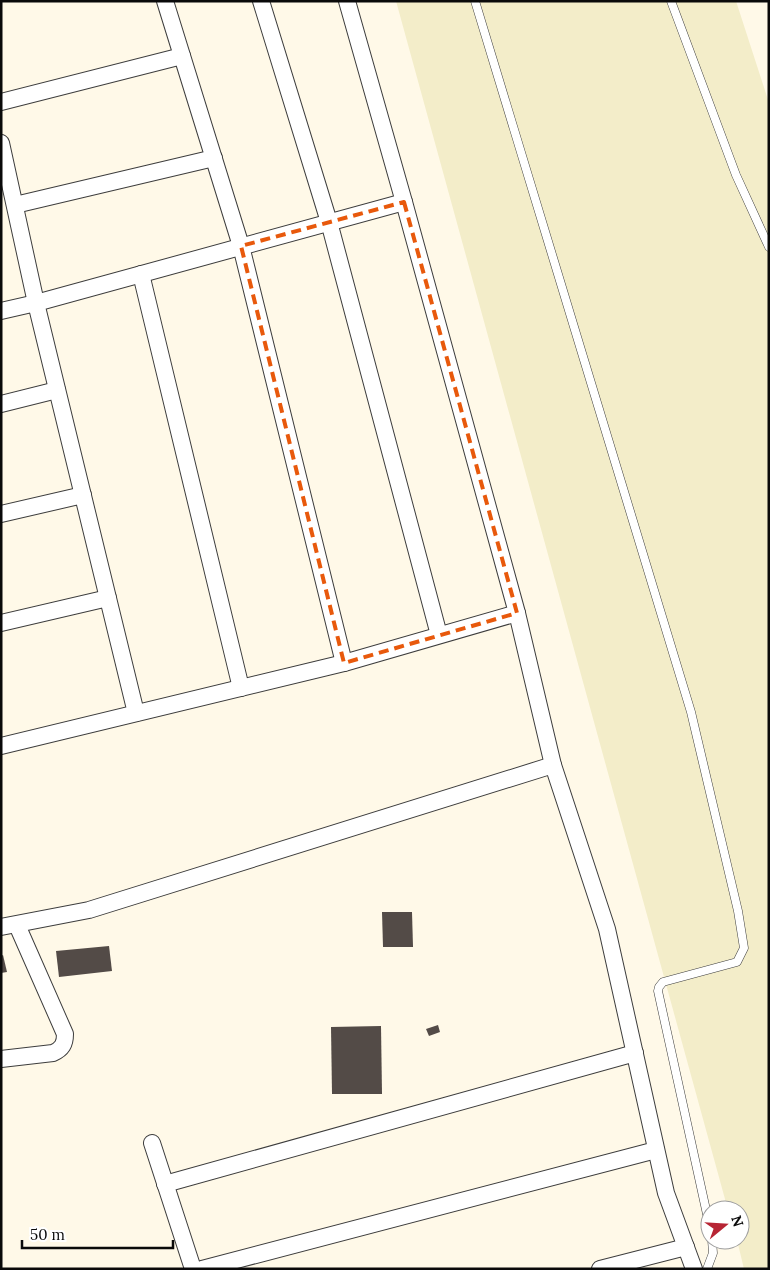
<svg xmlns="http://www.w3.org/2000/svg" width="770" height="1270" font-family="Lora,serif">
<rect width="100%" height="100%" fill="#fff9e8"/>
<polygon fill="#f3edc9" points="396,1 736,1 769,103 769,1269 744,1269 737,1240 740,1240 740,1210 728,1210"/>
<g fill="#534b47">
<polygon points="382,912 412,912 413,947 383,947"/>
<polygon points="109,946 112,971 59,977 56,951"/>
<polygon points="3,955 7,972 1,973 1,956"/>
<polygon points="438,1025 440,1032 429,1036 426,1029"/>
<polygon points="381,1026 382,1094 332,1094 331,1027"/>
</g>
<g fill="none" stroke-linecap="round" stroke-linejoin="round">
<defs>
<g id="service">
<polyline points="475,1 691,712 738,911 744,948 737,962 663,982 659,987 658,991 710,1228"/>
<polyline points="671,1 736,175 769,247"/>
<polyline points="707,1269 713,1253 712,1240"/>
</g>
<g id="minor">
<polyline points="165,1 241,246 344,663"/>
<polyline points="261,1 329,222 439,635"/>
<polyline points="347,1 404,202 517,613 553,765 607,929 666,1193 694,1269"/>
<polyline points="1,102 182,56"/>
<polyline points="1,143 36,303 136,713"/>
<polyline points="15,205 214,158"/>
<polyline points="141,274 241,688"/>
<polyline points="1,311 36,303 404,202"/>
<polyline points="1,404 57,390"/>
<polyline points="1,514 83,495"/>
<polyline points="1,623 108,598"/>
<polyline points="1,746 344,663 517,613"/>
<polyline points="1,927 89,910 553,765"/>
<path d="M 1,1059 L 53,1053 C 62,1049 65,1044 65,1034 L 17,925"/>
<polyline points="152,1143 193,1269"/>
<polyline points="165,1184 635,1053"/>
<polyline points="202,1269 656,1150"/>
<polyline points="600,1269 686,1247"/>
</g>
</defs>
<use href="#service" stroke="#3d3d3d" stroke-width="9"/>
<use href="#minor" stroke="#3d3d3d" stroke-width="18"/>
<use href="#service" stroke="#fff" stroke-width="8"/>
<use href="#minor" stroke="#fff" stroke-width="16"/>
</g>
<path fill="none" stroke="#e8590c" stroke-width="4" stroke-dasharray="10 6" stroke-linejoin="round" d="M 404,202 L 517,613 L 344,663 L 241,246 Z"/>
<rect width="770" height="1270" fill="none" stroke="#0a0a0a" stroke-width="5"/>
<g transform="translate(725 1225) rotate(72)"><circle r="24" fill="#ffffff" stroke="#9d9d9d"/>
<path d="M0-4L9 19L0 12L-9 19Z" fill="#b72534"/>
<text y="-8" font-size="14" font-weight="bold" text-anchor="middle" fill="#0a0a0a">N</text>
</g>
<path d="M22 1240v8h151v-8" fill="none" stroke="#0a0a0a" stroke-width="2.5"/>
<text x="30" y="1240" font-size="15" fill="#0a0a0a" stroke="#ffffff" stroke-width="4" paint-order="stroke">50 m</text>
</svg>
